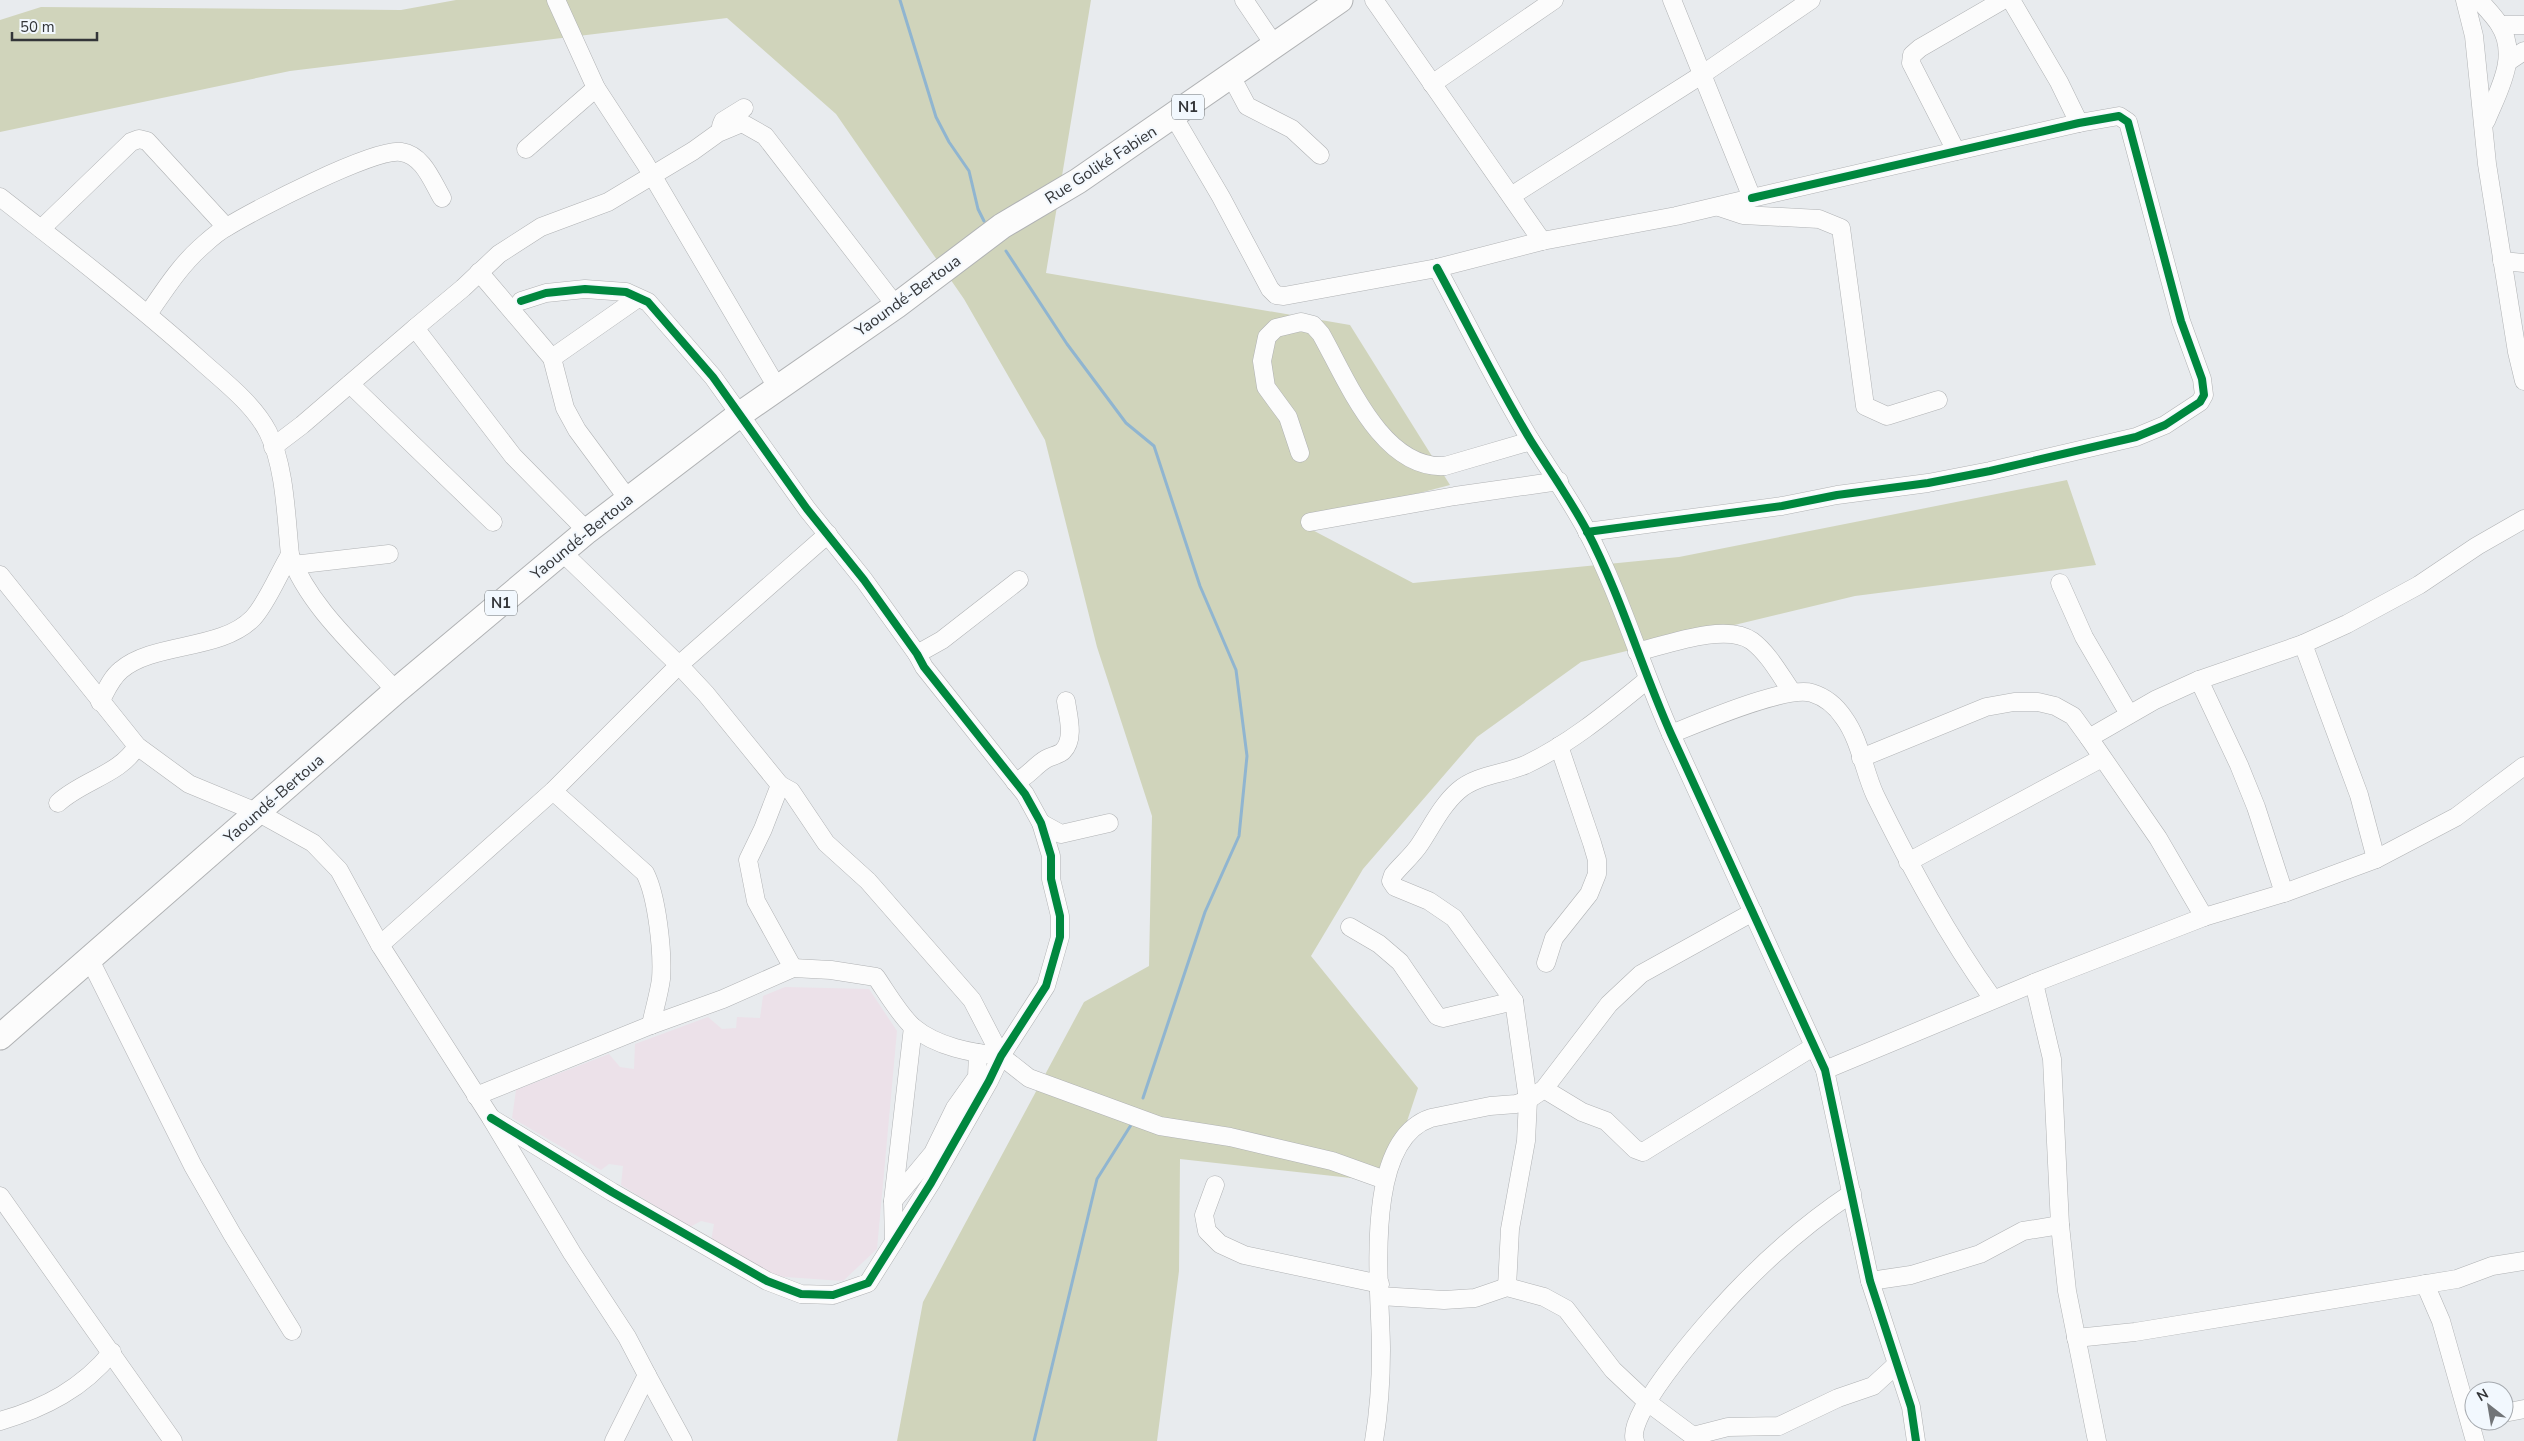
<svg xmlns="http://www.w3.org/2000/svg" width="2524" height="1441" font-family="'Nunito Sans',sans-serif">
<rect width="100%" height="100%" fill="#e8ebee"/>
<polygon fill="#ece1e9" points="785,987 869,989 897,1031 877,1249 843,1281 771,1276 711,1241 714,1224 701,1221 690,1227 621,1185 623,1166 609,1164 601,1170 512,1118 516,1090 609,1054 620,1067 634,1069 635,1044 708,1017 722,1029 736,1028 737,1017 760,1018 763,996"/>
<polygon fill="#d0d4bb" points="456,0 1091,0 1046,273 1350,325 1450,485 1301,524 1413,583 1679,557 2067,480 2096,565 1855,596 1581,662 1477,737 1363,869 1311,956 1418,1088 1387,1182 1180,1159 1179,1271 1157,1441 897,1441 923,1302 1084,1002 1149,966 1152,816 1097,647 1045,440 964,299 836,114 727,18 290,71 0,132 0,20 41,7 401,10"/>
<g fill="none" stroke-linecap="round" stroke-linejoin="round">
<g stroke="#90b5d0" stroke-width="3">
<polyline points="900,0 936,117 949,142 969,171 978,209 984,221"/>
<polyline points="1006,251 1067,344 1126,423 1154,446 1200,586 1236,670 1247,756 1239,836 1205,912 1143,1098"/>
<polyline points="1034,1441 1097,1179 1131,1125"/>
</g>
<defs>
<g id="minor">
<polyline points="556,0 596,88 645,163 778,389"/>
<polyline points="1244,0 1275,46"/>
<polyline points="1374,0 1542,241"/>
<polyline points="2011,0 2059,82 2079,123"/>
<polyline points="2465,0 2474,36 2487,164 2517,352 2524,381"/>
<path d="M 2479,0 C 2486,8 2494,16 2499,24 C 2520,56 2498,91 2486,121"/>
<polyline points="2500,25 2524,25"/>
<polyline points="2509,61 2524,51"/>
<polyline points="1231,76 1247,106 1292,129 1320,155"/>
<polyline points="1432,84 1554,0"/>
<polyline points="1174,117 1221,197 1270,289 1276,295 1284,296 1437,268 1542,241 1676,216 1752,198 1672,0"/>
<polyline points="721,126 723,121 744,108"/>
<polyline points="526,149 596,88"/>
<polyline points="1956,151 1911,63 1912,55 1920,48 2003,0"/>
<polyline points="1511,196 1703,74 1811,0"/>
<path d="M 0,197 C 68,250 136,303 200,360 C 223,381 253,403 268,432 C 285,466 286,516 290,555 C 309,607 359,650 396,691"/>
<polyline points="1719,207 1743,215 1819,219 1841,228 1865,406 1887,416 1938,400"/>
<polyline points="41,229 131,142 139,139 147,141 226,227"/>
<polyline points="2502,261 2524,263"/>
<path d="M 1437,268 C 1468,325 1497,385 1531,441 C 1550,471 1570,499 1587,531 C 1621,596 1641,667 1671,734 L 1825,1070 L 1870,1281 L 1911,1407 L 1916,1441"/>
<polyline points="479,272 552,358 565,408 577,430 628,499"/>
<path d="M 148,314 C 164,291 179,267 200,248 C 208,241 217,232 227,227 C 254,210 374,148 401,152 C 423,155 432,181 442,198"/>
<polyline points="415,328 463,288 499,254 541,227 608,202 693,151 718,133 742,123 765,136 896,306"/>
<polyline points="552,358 638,298"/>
<polyline points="350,384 493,522"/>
<polyline points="273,447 302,425 415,328 513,456 587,531"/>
<path d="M 1300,453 L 1288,417 L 1266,387 L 1262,361 L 1267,337 L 1276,328 L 1301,322 L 1313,325 L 1321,334 C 1347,380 1382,470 1445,466 L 1531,441"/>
<polyline points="1310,522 1455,496 1559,481"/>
<polyline points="1587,532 1782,506 1837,495 1928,483 1990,471 2136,437 2165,425 2200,402 2204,395 2202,379 2181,321 2128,122 2119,116 2079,123 1752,198"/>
<polyline points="562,552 679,665 706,694 780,785 763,829 748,860 756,901 793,968"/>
<polyline points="293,565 389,554"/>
<polyline points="0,575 137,746 189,784 259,813 313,843 339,870 380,945 491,1118 572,1253 627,1337 647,1375 614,1441"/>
<polyline points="2060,583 2084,637 2129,714"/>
<polyline points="2303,644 2359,795 2376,859"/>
<path d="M 1637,652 C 1666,645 1726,622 1752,641 C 1769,654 1780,675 1792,692"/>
<polyline points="917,654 942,640 1019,580"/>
<polyline points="2199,680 2239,765 2256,807 2284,893"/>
<path d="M 100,702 C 106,691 111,678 121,670 C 154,642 221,651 253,618 C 267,603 279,573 290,555"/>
<path d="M 1671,734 C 1699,723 1786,685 1812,693 C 1825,697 1836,706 1844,718 C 1860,740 1864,771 1875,795 C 1910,866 1947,935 1993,999"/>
<polyline points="2089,738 2155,700 2199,680 2303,644 2347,624 2419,585 2477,546 2524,519"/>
<polyline points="1861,758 1986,707 2014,702 2038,702 2055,706 2073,716 2089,738 2158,838 2204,917"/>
<path d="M 1015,782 C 1028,777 1034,766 1046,759 C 1051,756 1059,755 1063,751 C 1075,739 1068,716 1066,701"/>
<polyline points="780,785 791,791 826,843 868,881 972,1000 1001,1056 1029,1078 1160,1126 1230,1137 1332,1161 1385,1180"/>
<path d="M 553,791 L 645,873 C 657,896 663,952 661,979 C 659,994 654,1010 651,1025"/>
<path d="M 58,803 C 81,781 121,774 137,746"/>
<polyline points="1041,823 1061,834 1109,823"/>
<polyline points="1908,862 2102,758"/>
<polyline points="1350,927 1379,944 1400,962 1437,1016 1443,1018 1514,1001"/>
<polyline points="380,945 553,791 679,665 828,534"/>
<polyline points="89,958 193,1166 232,1234 292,1331"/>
<polyline points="1546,963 1554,938 1589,894 1597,874 1597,860 1592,843 1559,746"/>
<polyline points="2034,983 2052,1059 2060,1225 2067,1291 2097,1441"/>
<polyline points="1825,1070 2034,983 2204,917 2284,893 2376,859 2456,817 2524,766"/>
<polyline points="1544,1089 1582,1112 1606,1121 1635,1149 1643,1152 1813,1047"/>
<path d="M 476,1096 L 651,1025 L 723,999 L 793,968 L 831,970 L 876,977 C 887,993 899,1014 913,1027 C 937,1047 972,1053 1001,1056"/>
<polyline points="491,1118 612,1192 767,1281 801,1294 833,1295 868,1283 931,1183 989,1081 1001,1056 1046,986 1060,937 1060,916 1051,879 1051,856 1041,823 1025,794 924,667 917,654 864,580 807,509 713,377 648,302 626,292 585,289 546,293 521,301"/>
<polyline points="1215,1185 1204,1215 1207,1231 1220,1244 1244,1255 1380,1284"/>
<polyline points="0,1196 173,1441"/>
<polyline points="893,1201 933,1153 955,1108 977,1077 978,1053"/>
<polyline points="894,1242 893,1201 913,1027"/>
<polyline points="1870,1281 1911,1275 1947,1264 1980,1254 2023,1231 2060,1225"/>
<polyline points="2425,1284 2441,1321 2475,1441"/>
<path d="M 1507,1287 L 1510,1229 L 1526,1141 L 1528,1100 L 1514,1001 L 1454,918 L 1429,901 L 1395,887 L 1391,881 L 1393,875 C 1401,865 1413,855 1420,844 C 1432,826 1442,805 1458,791 C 1476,775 1504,774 1525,765 C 1570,744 1609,711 1647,680"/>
<polyline points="1380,1296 1444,1300 1475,1298 1507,1287 1544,1297 1566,1309 1613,1370 1646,1401 1693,1436 1728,1427 1779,1426 1838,1398 1873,1386 1896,1365"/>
<polyline points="2076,1338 2135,1332 2457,1279 2492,1266 2524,1261"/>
<polyline points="647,1375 683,1441"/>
<polyline points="2504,1413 2524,1409"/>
<path d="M 0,1421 C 45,1408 83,1388 112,1352"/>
<path d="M 1374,1441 C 1379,1411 1381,1381 1381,1350 C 1381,1291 1361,1141 1431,1118 L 1490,1106 L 1516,1104 L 1528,1100 L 1544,1089 L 1609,1004 L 1641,974 L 1753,912"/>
<path d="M 1635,1441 C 1623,1414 1720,1307 1741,1286 C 1774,1252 1813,1219 1852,1193"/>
</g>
<polyline id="highway" points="0,1037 396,691 587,531 739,415 896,306 1002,226 1078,181 1340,0"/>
</defs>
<use href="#minor" stroke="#b0b2b4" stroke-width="19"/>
<use href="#highway" stroke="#b0b2b4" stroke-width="27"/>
<use href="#minor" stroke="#fcfcfc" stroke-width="18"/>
<use href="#highway" stroke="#fcfcfc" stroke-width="25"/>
<defs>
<g id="cycleway">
<path d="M 1437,268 C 1468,325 1497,385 1531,441 C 1550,471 1570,499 1587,531 C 1621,596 1641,667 1671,734 L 1825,1070 L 1870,1281 L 1911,1407 L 1916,1441"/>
<polyline points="1587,532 1782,506 1837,495 1928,483 1990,471 2136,437 2165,425 2200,402 2204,395 2202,379 2181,321 2128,122 2119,116 2079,123 1752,198"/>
<polyline points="491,1118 612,1192 767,1281 801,1294 833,1295 868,1283 931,1183 989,1081 1001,1056 1046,986 1060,937 1060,916 1051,879 1051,856 1041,823 1025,794 924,667 917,654 864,580 807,509 713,377 648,302 626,292 585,289 546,293 521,301"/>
</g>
</defs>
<use href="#cycleway" stroke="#f2f8fe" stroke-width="11"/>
<use href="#cycleway" stroke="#00873e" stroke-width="8"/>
</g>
<g text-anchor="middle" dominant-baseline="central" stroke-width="4" stroke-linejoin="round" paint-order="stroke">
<g fill="#f2f8fe" stroke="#6c7073" stroke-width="1">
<rect x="1172" y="94.5" width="32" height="25" rx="4"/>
<rect x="485" y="590.5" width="32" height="25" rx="4"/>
</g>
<g font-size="15" font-weight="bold" fill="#333538">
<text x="1188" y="107">N1</text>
<text x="501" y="603">N1</text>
</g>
<g font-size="16" fill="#333538" stroke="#f2f8fe">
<text transform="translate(1101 165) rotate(-33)">Rue Goliké Fabien</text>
<text transform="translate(908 296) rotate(-36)">Yaoundé-Bertoua</text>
<text transform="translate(582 537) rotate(-39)">Yaoundé-Bertoua</text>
<text transform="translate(274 799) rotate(-41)">Yaoundé-Bertoua</text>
</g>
</g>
<g transform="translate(2489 1406) rotate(329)"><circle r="24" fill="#f2f8fe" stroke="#a6aaaf"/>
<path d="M0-4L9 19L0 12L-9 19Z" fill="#727578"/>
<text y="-8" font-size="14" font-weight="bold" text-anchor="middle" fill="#333538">N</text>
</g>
<path d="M12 32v8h85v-8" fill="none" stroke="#333538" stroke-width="2.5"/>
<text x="20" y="32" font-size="15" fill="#333538" stroke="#f2f8fe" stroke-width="4" paint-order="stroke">50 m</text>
</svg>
